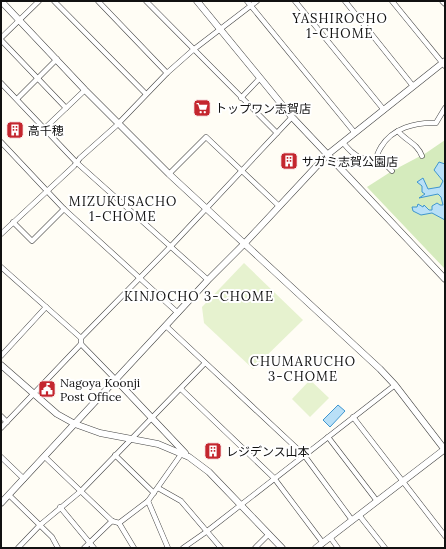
<svg xmlns="http://www.w3.org/2000/svg" width="446" height="549" font-family="Lora,'Noto Sans JP',serif">
<rect width="100%" height="100%" fill="#fffdf5"/>
<polygon fill="#d5ebbd" points="445,140 445,269 367,187 392,171 426,153"/>
<g fill="#e6f2cf">
<polygon points="244,263 303,320 253,369 204,323 202,307"/>
<polygon points="310,380 329,398 310,417 292,399"/>
</g>
<g fill="#b9e0f7" stroke="#3f96cf">
<polygon points="439,162 445,164 445,220 432,213 421,215 413,211 412,207 417,207 418,204 423,207 424,205 429,210 432,210 432,206 437,203 440,205 443,205 441,197 438,194 419,198 425,194 422,192 422,186 417,182 423,178 428,189 440,187 443,181 434,170"/>
<polygon points="338,405 345,411 330,427 323,420"/>
</g>
<g fill="none" stroke-linecap="round" stroke-linejoin="round">
<defs>
<g id="minor">
<polyline points="54,1 146,94"/>
<polyline points="98,1 167,73"/>
<polyline points="146,1 277,133"/>
<polyline points="247,1 355,133"/>
<polyline points="295,1 384,110"/>
<polyline points="345,1 413,86"/>
<polyline points="392,1 445,66"/>
<polyline points="1,38 39,1"/>
<polyline points="1,40 66,108"/>
<polyline points="1,83 76,162 208,280"/>
<polyline points="241,98 260,78"/>
<polyline points="17,99 57,59"/>
<polyline points="44,129 85,90"/>
<path d="M 398,131 C 406,141 417,143 422,156"/>
<polyline points="1,142 64,209 178,313"/>
<path d="M 345,145 C 353,155 364,162 377,159 C 376,154 379,151 381,147 C 392,128 416,122 436,123 L 445,108"/>
<polyline points="377,159 385,164 392,171"/>
<polyline points="169,174 206,137 279,206"/>
<polyline points="13,222 32,241 64,209"/>
<polyline points="1,234 74,166 80,158 116,126 167,73 193,50 257,1"/>
<polyline points="1,267 81,338"/>
<polyline points="166,326 304,455 352,520"/>
<polyline points="1,356 46,307"/>
<polyline points="116,380 81,344 81,338 173,244 292,117"/>
<polyline points="181,389 274,478 323,543"/>
<polyline points="1,416 7,422"/>
<polyline points="353,417 445,536"/>
<polyline points="1,428 81,344"/>
<polyline points="328,437 377,501"/>
<polyline points="115,455 154,493"/>
<polyline points="1,457 24,479"/>
<polyline points="45,457 112,521"/>
<polyline points="158,488 181,501 221,548"/>
<polyline points="9,495 52,537 58,548"/>
<polyline points="148,501 168,548"/>
<polyline points="60,507 94,548"/>
<polyline points="359,515 385,548"/>
<polyline points="119,523 134,548"/>
<polyline points="330,537 338,548"/>
<polyline points="18,548 40,525 81,491 205,363"/>
<polyline points="84,548 112,521 119,523 148,501 182,453"/>
<polyline points="183,548 206,532 395,385"/>
<polyline points="255,548 269,534"/>
</g>
<g id="tertiary">
<polyline points="1,1 85,90 169,174 380,369 395,385 445,450"/>
<polyline points="197,1 292,117 445,279"/>
<polyline points="443,1 445,3"/>
<polyline points="1,365 57,414 75,424 100,433 158,444 189,457 209,472 282,548"/>
<polyline points="116,380 185,453"/>
<polyline points="1,503 208,280 245,243 327,155 445,61"/>
<polyline points="316,548 445,449"/>
</g>
</defs>
<use href="#minor" stroke="#444" stroke-width="5.5"/>
<use href="#tertiary" stroke="#444" stroke-width="7"/>
<use href="#minor" stroke="#fff" stroke-width="4.5"/>
<use href="#tertiary" stroke="#fff" stroke-width="6"/>
</g>
<defs>
<symbol id="supermarket-square" viewBox="-11 -11 22 22"><rect x="-9" y="-9" width="18" height="18" rx="4" fill="#c4262e" stroke="#fff"/><path d="M-6-5.5h2.5l.6 2H6L4.5 2H-2.5L-4.4-4H-6ZM-1.5 3.2a1.3 1.3 0 1 0 .1 0ZM3 3.2a1.3 1.3 0 1 0 .1 0Z" fill="#fff"/></symbol>
<symbol id="building-square" viewBox="-11 -11 22 22"><rect x="-9" y="-9" width="18" height="18" rx="4" fill="#c4262e" stroke="#fff"/><path d="M-4-6H4V6H1V3H-1V6H-4ZM-2.5-4.3h1.7v1.8h-1.7ZM.8-4.3h1.7v1.8H.8ZM-2.5-1h1.7V.8h-1.7ZM.8-1h1.7V.8H.8Z" fill="#fff"/></symbol>
<symbol id="civic-square" viewBox="-11 -11 22 22"><rect x="-9" y="-9" width="18" height="18" rx="4" fill="#c4262e" stroke="#fff"/><path d="M-.6-6.5H3V-4.5H.6V-3L4-1V1h2V6H-6V1h2V-1L-.6-3ZM-1.2 2.5V6h2.4V2.5Z" fill="#fff"/></symbol>
</defs>
<g fill-rule="evenodd">
<use href="#supermarket-square" x="192" y="98" width="20" height="20"/>
<use href="#building-square" x="5" y="120" width="20" height="20"/>
<use href="#building-square" x="279" y="151" width="20" height="20"/>
<use href="#civic-square" x="37" y="379" width="20" height="20"/>
<use href="#building-square" x="203" y="441" width="20" height="20"/>
</g>
<g text-anchor="middle" dominant-baseline="central" stroke-width="4" stroke-linejoin="round" paint-order="stroke">
<g font-size="12" fill="#111" stroke="#fff" text-anchor="start">
<text x="215" y="108">トップワン志賀店</text>
<text x="28" y="130">高千穂</text>
<text x="302" y="161">サガミ志賀公園店</text>
<text x="60" y="382">Nagoya Koonji<tspan x="60" dy="14">Post Office</tspan></text>
<text x="226" y="451">レジデンス山本</text>
</g>
<g font-size="13" letter-spacing="1" fill="#111" stroke="#fff">
<text x="340" y="18">YASHIROCHO<tspan x="340" dy="15">1-CHOME</tspan></text>
<text x="123" y="201">MIZUKUSACHO<tspan x="123" dy="15">1-CHOME</tspan></text>
<text x="199" y="296">KINJOCHO 3-CHOME</text>
<text x="303" y="361">CHUMARUCHO<tspan x="303" dy="15">3-CHOME</tspan></text>
</g>
</g>
<rect width="446" height="549" fill="none" stroke="#111111" stroke-width="4"/>
</svg>
